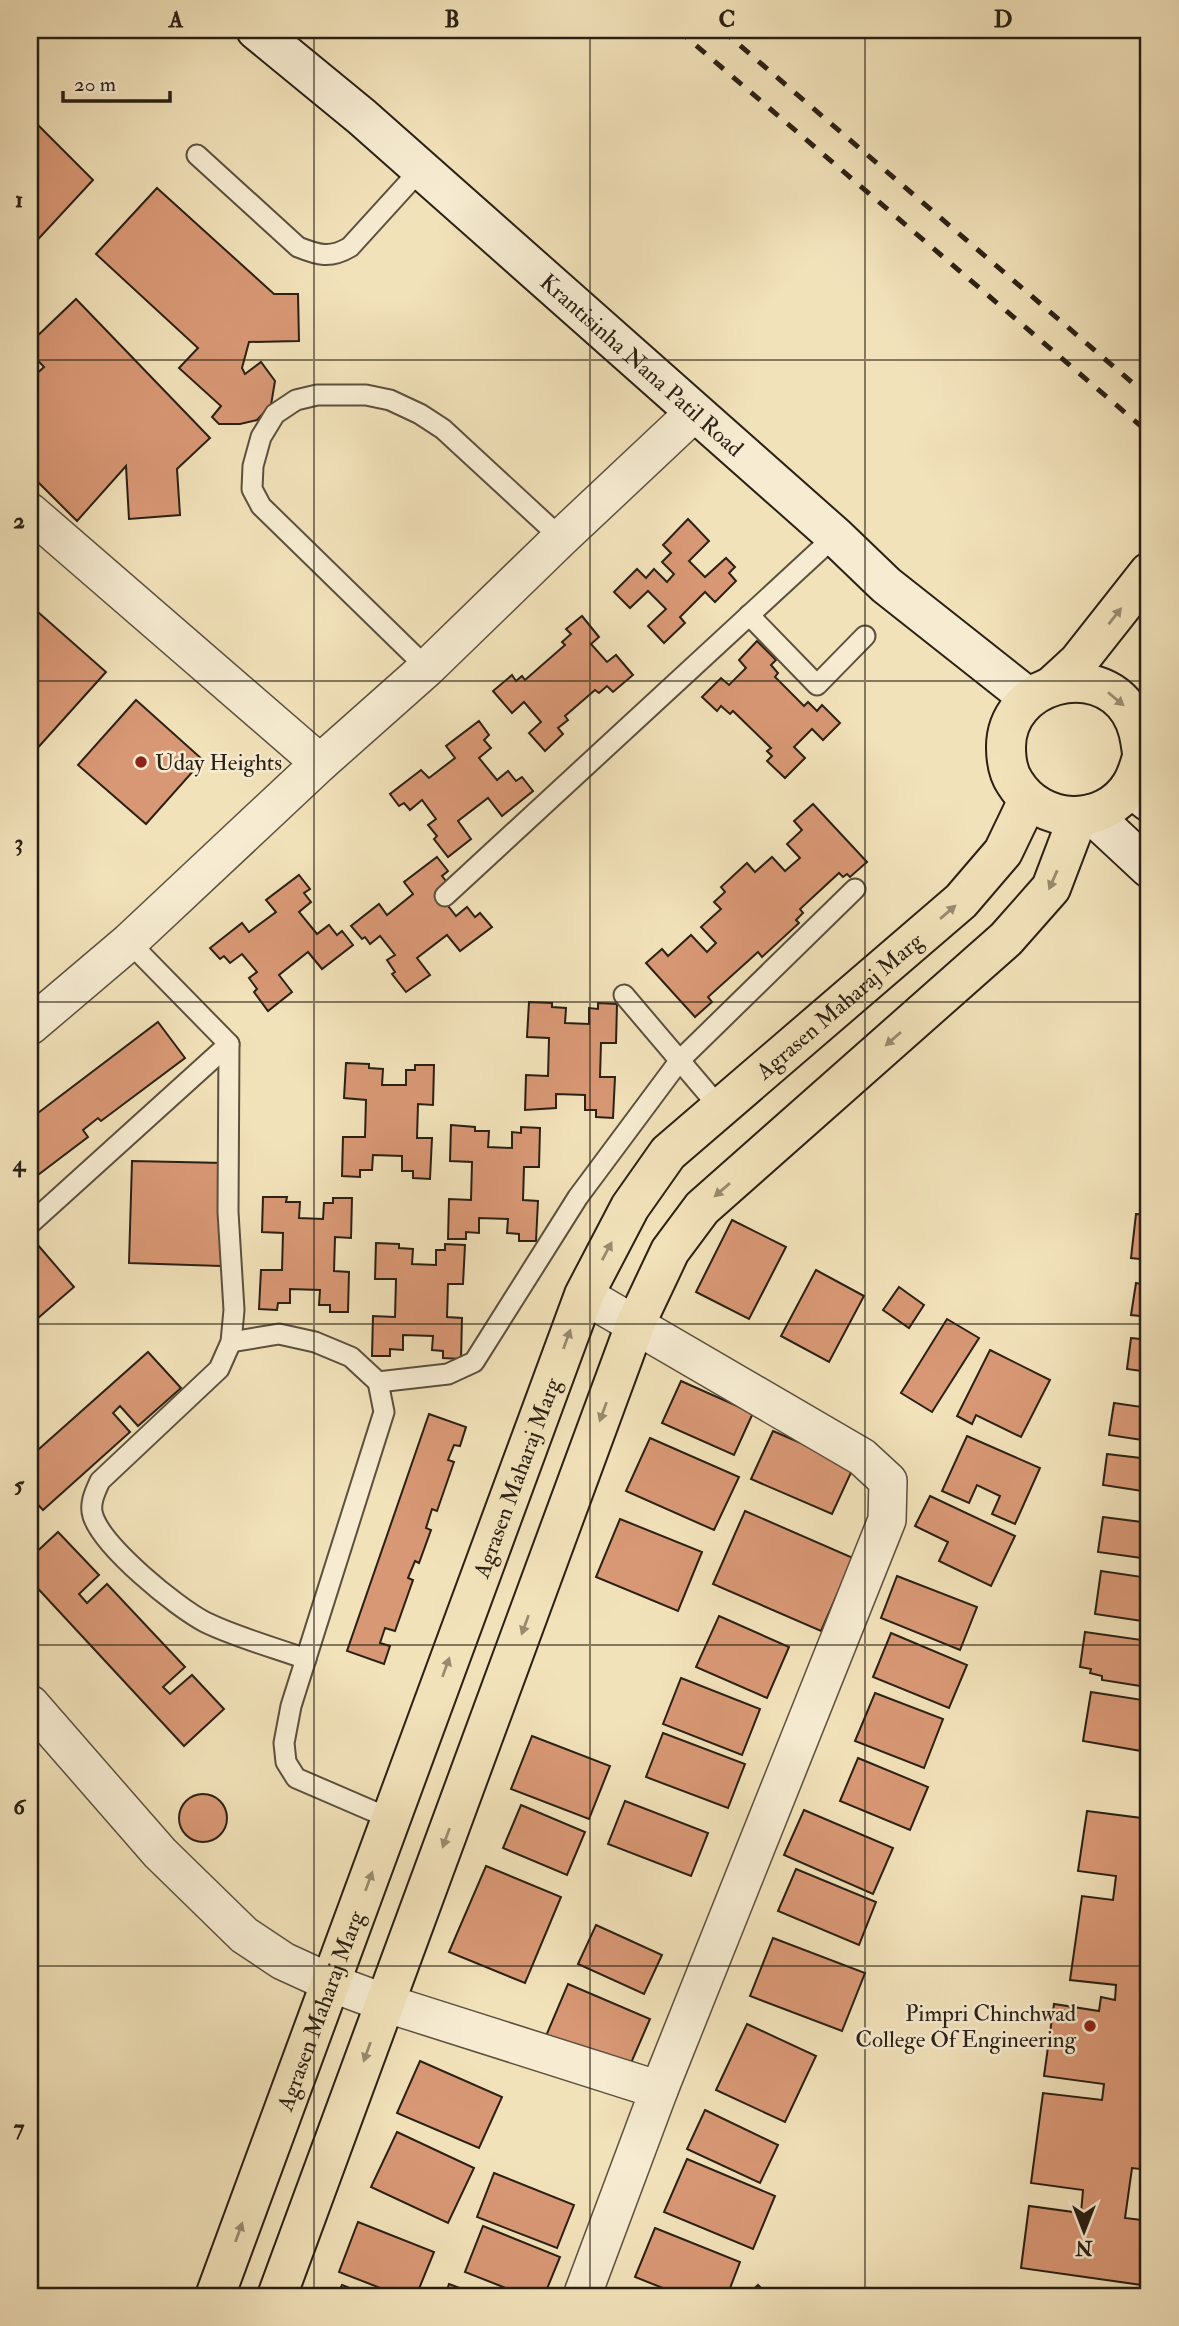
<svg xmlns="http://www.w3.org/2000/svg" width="1179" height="2326" font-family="'IM FELL Double Pica',serif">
<rect width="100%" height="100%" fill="#f2e2ba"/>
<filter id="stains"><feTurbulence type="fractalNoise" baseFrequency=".00286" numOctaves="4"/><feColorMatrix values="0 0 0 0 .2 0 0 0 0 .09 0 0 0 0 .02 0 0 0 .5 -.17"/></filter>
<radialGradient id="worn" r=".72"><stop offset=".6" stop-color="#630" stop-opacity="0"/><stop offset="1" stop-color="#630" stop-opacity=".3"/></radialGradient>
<g fill="#d99875" stroke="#2a2014" stroke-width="2">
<polygon points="30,117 93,180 30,248"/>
<polygon points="157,188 274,294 298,294 299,341 249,342 242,368 245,374 261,362 275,381 271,405 257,420 240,424 219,424 212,417 221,406 179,368 198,348 96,254"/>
<polygon points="76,299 210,438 177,469 180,515 129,519 126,466 77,521 30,474 30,380 44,367 30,352 30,343"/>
<polygon points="688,519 709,541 689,561 705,577 726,558 735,567 729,573 736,581 715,602 705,592 680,617 685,623 664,643 648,626 666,609 648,591 630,608 614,592 637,569 646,578 654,569 667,582 674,574 662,562 671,553 663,545"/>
<polygon points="30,605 106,672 34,752 30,748"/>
<polygon points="582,616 599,637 591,644 607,662 616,655 633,675 613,692 607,686 599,693 595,690 565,716 568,720 558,728 563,734 545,751 529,733 541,722 524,702 512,713 493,691 512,675 516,681 522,676 525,680 565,645 562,642 571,634 566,629"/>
<polygon points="757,641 776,660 771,665 778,673 775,677 804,706 808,702 817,711 822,705 840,723 823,740 812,729 794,747 805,758 785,778 767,761 772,756 767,751 771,748 733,711 730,714 721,706 717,711 702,697 721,678 729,685 746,668 739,660"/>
<polygon points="136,700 203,760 146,824 78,765"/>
<polygon points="479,721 489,735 484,740 491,748 479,758 497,780 508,771 516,781 522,777 533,791 502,816 488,798 458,821 471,839 448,857 434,839 437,836 428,825 436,819 422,800 410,810 404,803 399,806 390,794 421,770 429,778 455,758 446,746"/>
<polygon points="813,804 867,862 850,877 847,874 843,877 839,873 800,909 803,913 796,920 799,923 762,957 758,952 708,997 712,1002 695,1017 646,963 662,949 668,956 691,935 707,952 716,943 701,927 721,909 714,902 725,892 721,887 747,863 755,872 772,857 785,871 800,858 787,844 802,830 794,821"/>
<polygon points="437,857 448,871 442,876 449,885 438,893 456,916 467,907 475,917 480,913 492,927 460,951 447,935 417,958 430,975 406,992 392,974 395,972 387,960 395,955 380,936 370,944 365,937 362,939 351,926 379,904 387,915 413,894 404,882"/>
<polygon points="299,875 310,889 304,893 311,902 299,912 317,934 329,925 337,935 342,931 353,945 322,969 308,952 279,975 292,992 268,1011 254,992 257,989 249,978 257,972 242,954 230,963 224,956 220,959 210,948 242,923 249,932 276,912 266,900"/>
<polygon points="529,1002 552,1003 552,1007 566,1008 565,1023 589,1024 589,1008 598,1009 598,1003 617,1004 616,1043 601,1043 600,1077 615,1077 613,1118 596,1117 596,1110 585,1110 585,1095 556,1094 556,1108 525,1110 526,1075 548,1076 549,1038 527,1037"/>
<polygon points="158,1022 185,1058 101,1121 98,1118 83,1130 88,1137 30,1181 30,1119"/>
<polygon points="346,1063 369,1064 369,1068 383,1069 382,1085 406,1085 406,1070 415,1070 415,1065 434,1065 433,1105 418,1104 417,1138 432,1138 430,1179 413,1178 413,1171 402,1171 402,1156 373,1155 372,1170 360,1170 360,1177 342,1176 343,1137 365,1137 366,1100 344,1098"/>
<polygon points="451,1125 475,1127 475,1131 489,1131 488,1147 512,1148 512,1132 521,1133 521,1127 540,1128 539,1167 524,1167 523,1200 538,1201 536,1241 519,1241 519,1234 507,1233 508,1219 479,1218 479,1233 466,1232 466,1239 448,1239 449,1199 471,1200 472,1162 450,1161"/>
<polygon points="132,1161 224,1163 221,1266 129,1263"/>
<polygon points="263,1197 287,1197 286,1202 300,1202 299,1218 323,1219 324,1203 333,1203 333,1198 352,1198 351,1238 335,1237 334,1271 349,1272 348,1312 330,1312 330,1305 319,1305 320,1290 290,1289 290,1303 278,1303 277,1310 259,1309 261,1270 282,1270 283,1233 262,1232"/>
<polygon points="1136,1214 1149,1215 1149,1260 1131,1258"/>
<polygon points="732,1220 786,1247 749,1319 696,1292"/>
<polygon points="376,1243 399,1244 399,1248 413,1249 412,1264 436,1265 436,1250 445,1250 445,1244 465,1245 463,1284 448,1284 447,1317 462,1318 461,1359 443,1358 443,1351 432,1350 433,1336 403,1335 403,1350 390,1349 390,1356 372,1356 373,1316 395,1317 396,1279 375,1279"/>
<polygon points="37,1244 74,1287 30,1325 30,1250"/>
<polygon points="816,1270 864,1296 829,1362 781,1336"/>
<polygon points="1136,1283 1149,1285 1149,1317 1131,1315"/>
<polygon points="899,1287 924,1305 909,1328 883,1310"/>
<polygon points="947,1319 979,1338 932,1412 901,1393"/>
<polygon points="1131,1338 1149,1340 1149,1372 1127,1369"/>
<polygon points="990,1350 1050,1380 1021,1437 976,1415 972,1424 957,1416"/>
<polygon points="148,1352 181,1388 138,1426 120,1406 113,1413 130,1432 43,1510 30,1496 30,1457"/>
<polygon points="681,1381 753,1413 734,1455 662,1423"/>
<polygon points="1114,1403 1149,1408 1149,1441 1109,1435"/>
<polygon points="429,1414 466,1427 460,1446 454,1445 448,1460 454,1462 437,1511 432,1509 426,1528 431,1530 419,1563 415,1561 408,1578 413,1580 395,1631 385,1628 380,1643 390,1646 384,1664 347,1651"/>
<polygon points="773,1431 854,1466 832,1514 751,1479"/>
<polygon points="967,1436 1040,1468 1015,1524 992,1514 1000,1496 977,1485 969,1503 942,1491"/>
<polygon points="650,1438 739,1477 714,1530 626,1491"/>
<polygon points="1107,1454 1149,1459 1149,1492 1103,1485"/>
<polygon points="930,1496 1015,1536 991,1586 939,1561 948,1542 915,1526"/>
<polygon points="745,1511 853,1558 821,1631 713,1584"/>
<polygon points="1103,1517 1149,1523 1149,1559 1098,1552"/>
<polygon points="620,1519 702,1552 678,1611 596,1577"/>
<polygon points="58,1532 99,1575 79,1594 87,1603 107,1584 185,1667 163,1687 170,1694 192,1675 224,1709 184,1746 30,1580 30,1558"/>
<polygon points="1101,1571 1149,1578 1149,1622 1095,1614"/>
<polygon points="897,1576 977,1607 960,1650 881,1618"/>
<polygon points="719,1616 789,1647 767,1698 696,1667"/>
<polygon points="1085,1632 1149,1641 1147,1687 1102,1680 1102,1676 1090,1673 1091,1669 1080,1667"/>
<polygon points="891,1633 967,1665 949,1708 873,1677"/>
<polygon points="681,1678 760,1709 742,1755 663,1724"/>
<polygon points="1091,1692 1149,1701 1149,1737 1147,1752 1083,1741"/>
<polygon points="875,1693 943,1719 924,1768 855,1741"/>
<polygon points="663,1733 745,1764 728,1808 646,1777"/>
<polygon points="532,1736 610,1766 589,1819 511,1789"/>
<polygon points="858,1758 928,1787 910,1830 840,1801"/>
<circle cx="203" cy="1818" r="24"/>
<polygon points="625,1801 708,1833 691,1876 608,1844"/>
<polygon points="521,1805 585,1832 567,1875 503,1848"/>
<polygon points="804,1810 893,1848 873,1894 784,1855"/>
<polygon points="1087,1811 1149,1819 1149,2170 1132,2168 1125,2218 1149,2221 1149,2286 1021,2268 1029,2206 1081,2213 1083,2190 1031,2183 1043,2093 1102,2100 1104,2084 1044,2076 1054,2004 1099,2011 1101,1997 1115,2000 1116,1985 1070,1980 1082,1896 1113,1900 1116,1876 1078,1871"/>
<polygon points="486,1866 561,1897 525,1983 449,1952"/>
<polygon points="796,1869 876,1902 859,1945 778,1911"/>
<polygon points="596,1925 662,1955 644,1994 578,1964"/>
<polygon points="773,1938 865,1973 842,2031 750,1996"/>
<polygon points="568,1984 650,2019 628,2070 546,2036"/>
<polygon points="747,2024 816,2056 785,2122 716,2090"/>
<polygon points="420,2061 502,2097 479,2148 397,2113"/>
<polygon points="705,2110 778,2145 760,2183 687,2149"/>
<polygon points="397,2132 474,2168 448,2223 371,2187"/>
<polygon points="687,2159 775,2196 753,2249 664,2212"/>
<polygon points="494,2173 574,2205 557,2248 477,2217"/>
<polygon points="358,2222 434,2252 416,2296 401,2296 339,2272"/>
<polygon points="483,2226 560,2257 544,2296 526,2296 465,2272"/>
<polygon points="655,2228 740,2262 727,2296 683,2296 635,2277"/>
<polygon points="449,2284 481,2296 445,2296"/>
<polygon points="342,2285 370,2296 337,2296"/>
<polygon points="758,2285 769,2296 746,2296"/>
</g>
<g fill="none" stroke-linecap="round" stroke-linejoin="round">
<defs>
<g id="service">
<path d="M 197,155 L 298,247 C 318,255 330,259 350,247 L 421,169"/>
<polyline points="749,615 817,685 865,636"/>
<polyline points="427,668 261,506 252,489 253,466 261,437 275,414 296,400 317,395 366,395 390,400 420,414 443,429 561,538"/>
<polyline points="445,896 835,536"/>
<path d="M 129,942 L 229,1044 L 228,1212 L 234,1310 L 231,1342 L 219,1369 L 100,1481 C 95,1492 89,1504 93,1516 C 103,1547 176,1607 205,1622 C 233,1636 275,1648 306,1659"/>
<polyline points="624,995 720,1108"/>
<polyline points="30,1224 229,1044"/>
<polyline points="231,1342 279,1334 315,1342 351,1357 378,1382 384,1412 291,1706 284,1743 286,1762 296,1778 391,1819"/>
<polyline points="378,1382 448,1374 474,1362 578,1197 680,1060 855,889"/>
</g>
<g id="minor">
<polyline points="30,512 320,763"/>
<polyline points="30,1026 129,942 320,763 427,668 561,538 695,412"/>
<polyline points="30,1704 160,1853 244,1935 283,1961 331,1983 385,2003 659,2090"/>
<polyline points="582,2296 659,2090 887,1520 888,1481 862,1457 584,1295"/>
</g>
<g id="secondary">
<path id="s1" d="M 256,30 L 362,117 L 835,536 L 886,585 L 1029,698"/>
<polyline points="1130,787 1149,802"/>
<polyline points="1091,814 1149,868"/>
</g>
<g id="primary">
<polyline points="1053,685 1078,662 1149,572"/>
<path d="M 1142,753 C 1140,738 1138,725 1130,712 C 1096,658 1006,684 1006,747 C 1006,759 1008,773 1015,783 C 1041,825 1104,828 1131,785 C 1141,769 1144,747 1149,729"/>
<path id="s2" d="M 215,2296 L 584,1295 L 630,1207 L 668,1153 L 961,901 L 1003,852 L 1028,800"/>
<polyline points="277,2296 635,1325 670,1251 702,1208 1006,939 1051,888 1078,817"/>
</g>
</defs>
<use href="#service" stroke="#5c503e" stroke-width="23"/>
<use href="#minor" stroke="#5c503e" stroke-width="40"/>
<use href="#secondary" stroke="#2a2014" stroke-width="42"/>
<use href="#primary" stroke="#2a2014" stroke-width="42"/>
<use href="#service" stroke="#f7ecd2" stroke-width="19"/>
<use href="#minor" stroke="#f7ecd2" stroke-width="37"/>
<use href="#secondary" stroke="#f7ecd2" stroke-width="38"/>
<use href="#primary" stroke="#f2e2ba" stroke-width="38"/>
<g stroke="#2a2014" stroke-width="5" stroke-dasharray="12 12" stroke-linecap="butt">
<polyline points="678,30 1149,433"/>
<polyline points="722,30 1149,397"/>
</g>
</g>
<defs><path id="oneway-solid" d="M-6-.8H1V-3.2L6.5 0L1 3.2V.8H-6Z" transform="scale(1.75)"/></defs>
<g fill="#988b6f">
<use href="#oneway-solid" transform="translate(1115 616) rotate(-52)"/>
<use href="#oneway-solid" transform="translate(1116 699) rotate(40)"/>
<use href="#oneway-solid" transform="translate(1053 880) rotate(114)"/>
<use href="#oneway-solid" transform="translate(948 912) rotate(-41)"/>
<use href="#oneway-solid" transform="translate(893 1039) rotate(139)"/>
<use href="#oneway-solid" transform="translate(722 1190) rotate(139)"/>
<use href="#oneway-solid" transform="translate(607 1251) rotate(-62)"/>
<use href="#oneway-solid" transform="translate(567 1339) rotate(-70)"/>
<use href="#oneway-solid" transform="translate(603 1412) rotate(110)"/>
<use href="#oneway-solid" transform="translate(525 1625) rotate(110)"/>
<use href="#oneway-solid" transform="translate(446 1667) rotate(-70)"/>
<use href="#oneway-solid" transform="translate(446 1838) rotate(110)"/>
<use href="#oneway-solid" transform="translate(369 1881) rotate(-70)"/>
<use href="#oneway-solid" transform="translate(367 2052) rotate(110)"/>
<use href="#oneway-solid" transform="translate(239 2232) rotate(-70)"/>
</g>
<path fill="none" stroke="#2a2014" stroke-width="2" stroke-opacity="0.55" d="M 314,30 L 314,2296M 590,30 L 590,2296M 865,30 L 865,2296M 30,360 L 1149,360M 30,681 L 1149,681M 30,1002 L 1149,1002M 30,1324 L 1149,1324M 30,1645 L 1149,1645M 30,1966 L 1149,1966"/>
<g fill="#8f2418" stroke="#f7ecd2" stroke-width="2.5">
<circle cx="141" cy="762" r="7"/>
<circle cx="1090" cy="2026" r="7"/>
</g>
<g text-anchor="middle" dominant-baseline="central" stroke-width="5" stroke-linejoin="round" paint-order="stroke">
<g font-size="23" fill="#2a2014" stroke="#f7ecd2">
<text stroke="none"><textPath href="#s1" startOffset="511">Krantisinha Nana Patil Road</textPath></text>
<text stroke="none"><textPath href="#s2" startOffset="1458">Agrasen Maharaj Marg</textPath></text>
<text stroke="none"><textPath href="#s2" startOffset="872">Agrasen Maharaj Marg</textPath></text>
<text stroke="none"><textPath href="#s2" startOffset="304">Agrasen Maharaj Marg</textPath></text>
</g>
<g font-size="23" fill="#2a2014" stroke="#f7ecd2" text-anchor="start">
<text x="155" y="762">Uday Heights</text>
<text x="1076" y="2013" text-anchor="end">Pimpri Chinchwad<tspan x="1076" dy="26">College Of Engineering</tspan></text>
</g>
</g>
<rect width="1179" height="2326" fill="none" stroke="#f2e2ba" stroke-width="77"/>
<g transform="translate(1084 2231) rotate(180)" stroke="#f7ecd2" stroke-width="5" paint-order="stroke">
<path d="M0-5L12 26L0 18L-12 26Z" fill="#2a2014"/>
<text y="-10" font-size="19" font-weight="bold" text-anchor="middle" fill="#2a2014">N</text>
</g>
<path d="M63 91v10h107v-10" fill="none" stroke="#2a2014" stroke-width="3.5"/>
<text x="74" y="91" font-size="21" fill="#2a2014" stroke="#f7ecd2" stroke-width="5" paint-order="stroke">20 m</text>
<rect x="38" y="38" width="1102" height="2250" fill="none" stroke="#2a2014" stroke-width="2.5"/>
<g font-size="23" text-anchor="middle" font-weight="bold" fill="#2a2014">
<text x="176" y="27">A</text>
<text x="452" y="27">B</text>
<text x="727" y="27">C</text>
<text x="1003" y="27">D</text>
<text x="19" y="207">1</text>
<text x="19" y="528">2</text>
<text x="19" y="850">3</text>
<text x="19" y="1171">4</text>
<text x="19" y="1492">5</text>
<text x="19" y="1814">6</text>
<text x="19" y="2135">7</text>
</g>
<rect width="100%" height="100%" filter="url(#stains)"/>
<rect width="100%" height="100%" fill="url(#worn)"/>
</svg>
